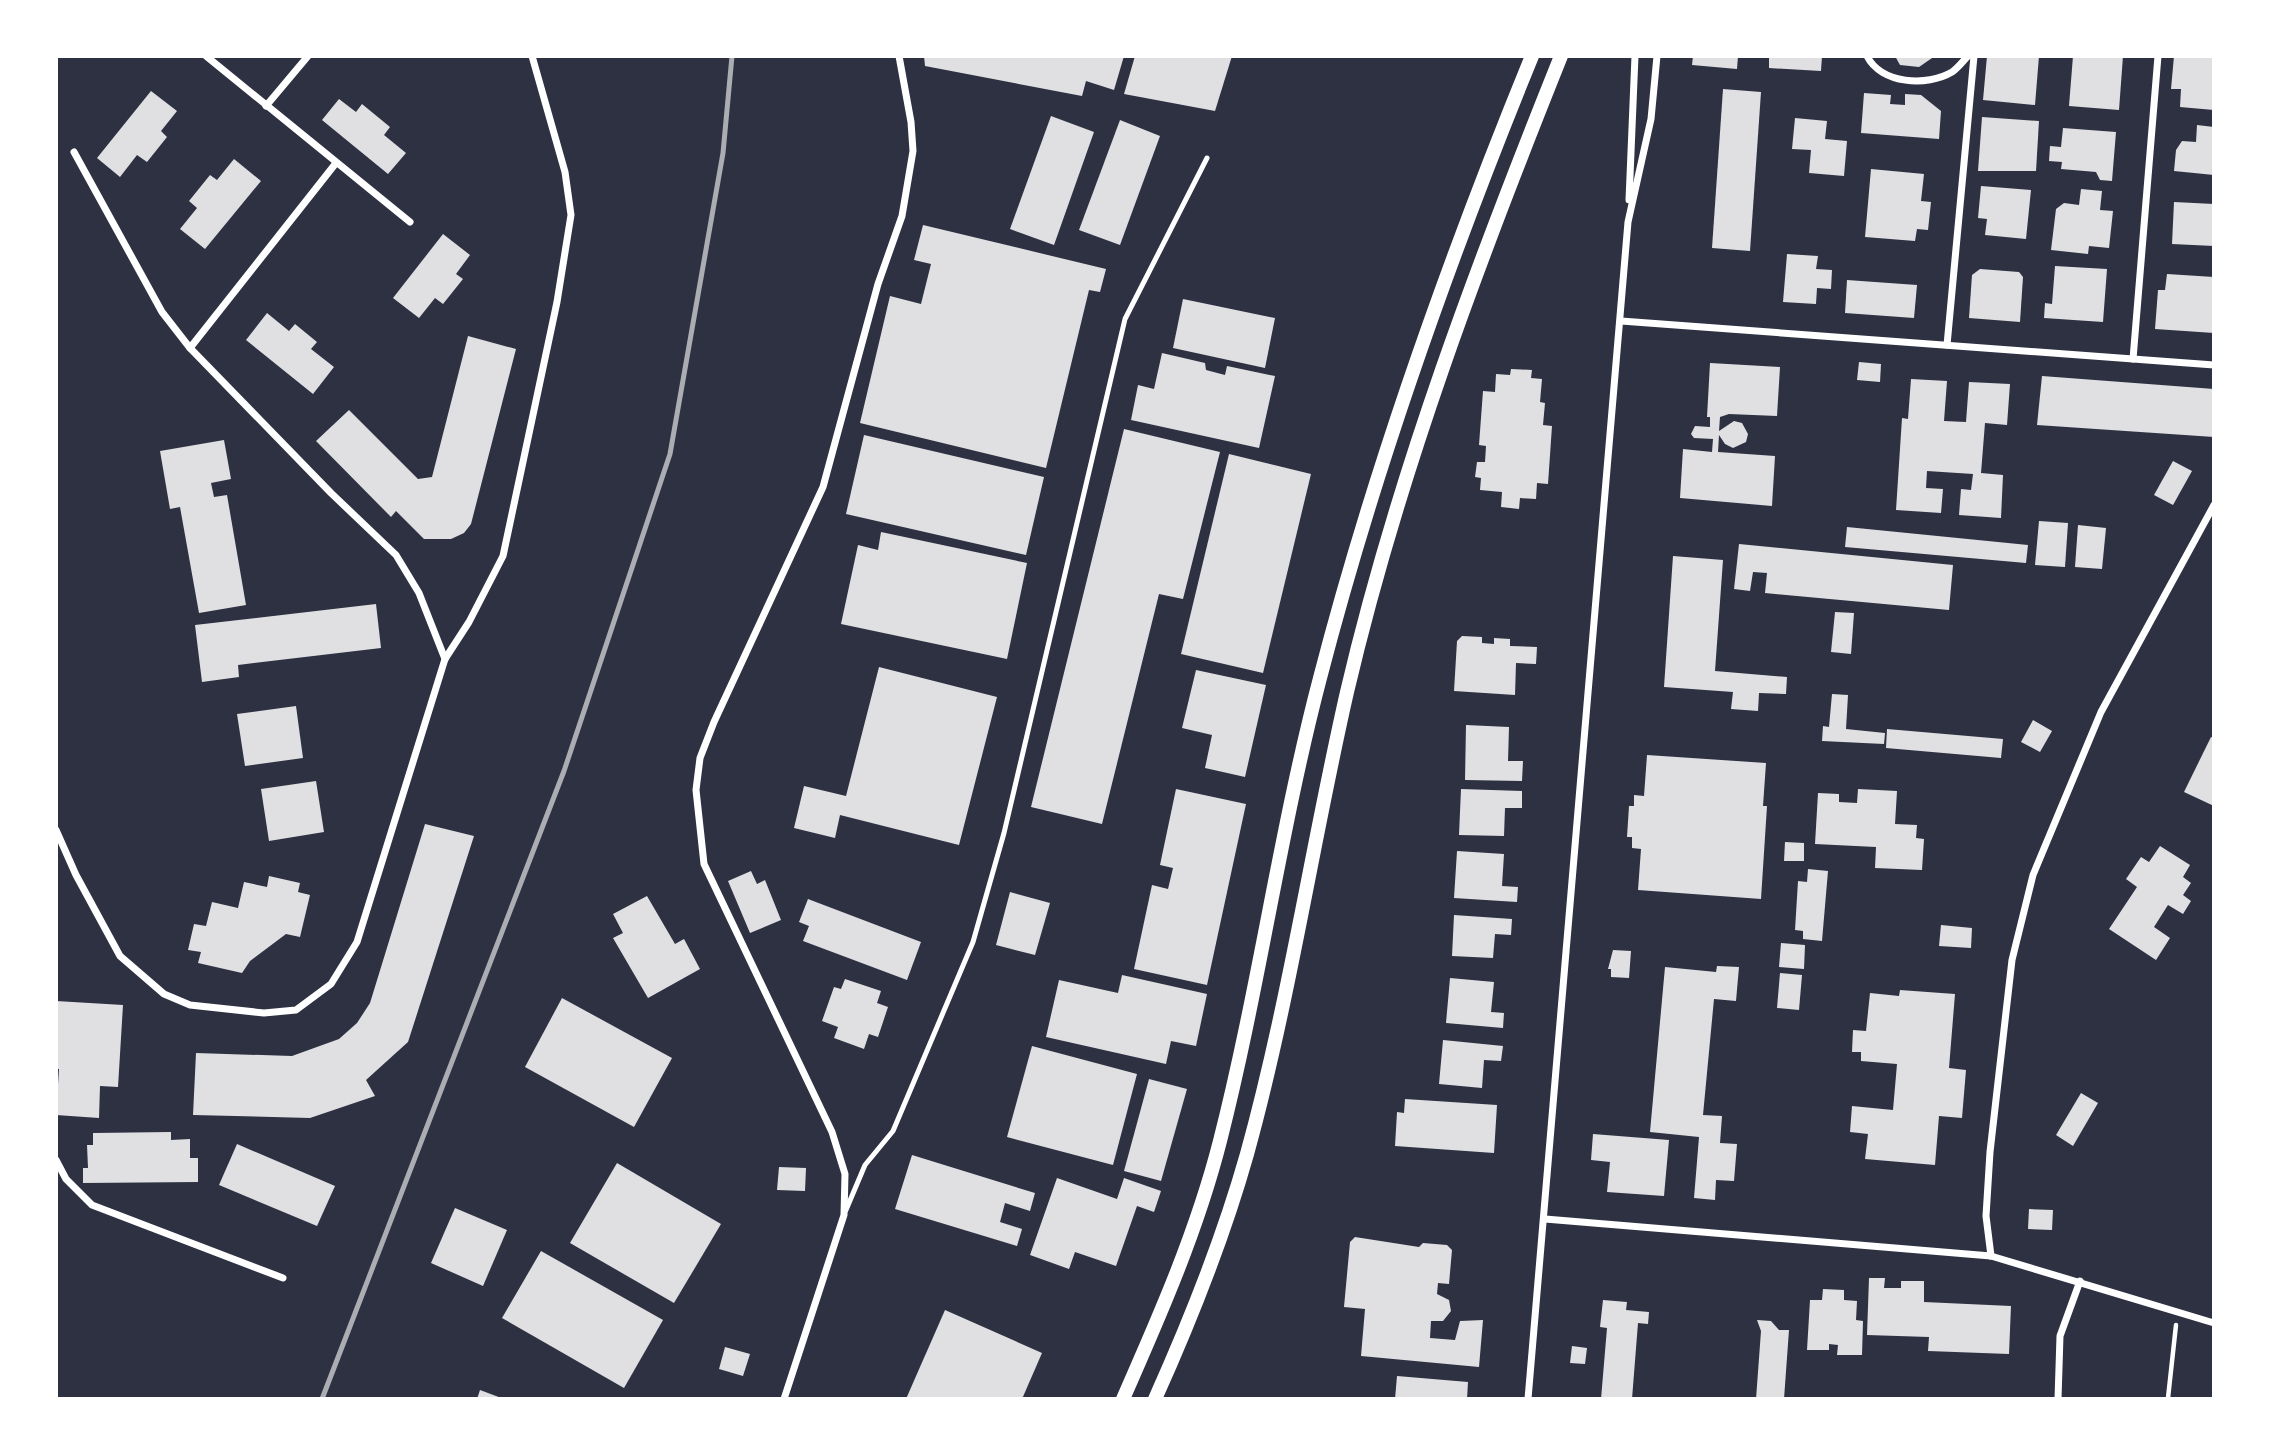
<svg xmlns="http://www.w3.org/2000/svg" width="2270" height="1455" font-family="'PT Sans',sans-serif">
<rect width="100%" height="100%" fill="#2d3142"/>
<g fill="#e0e0e3">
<polygon points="924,56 1124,56 1114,90 1086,81 1082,96 925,66"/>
<polygon points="1135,56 1232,56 1215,111 1124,94"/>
<polygon points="1693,56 1738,56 1737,69 1692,65"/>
<polygon points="1769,56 1822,56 1821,71 1769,68"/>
<polygon points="1895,56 1935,56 1919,67 1900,65"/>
<polygon points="1987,56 2039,56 2035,105 1983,100"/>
<polygon points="2073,56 2123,56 2119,110 2069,106"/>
<polygon points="2174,56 2214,56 2214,110 2180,107 2181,89 2171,89"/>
<polygon points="1723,89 1761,92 1750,251 1712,248"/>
<polygon points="151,91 177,111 161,131 167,137 147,162 137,155 120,177 97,158"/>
<polygon points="1864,93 1891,95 1890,104 1905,105 1905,94 1921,95 1941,111 1939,139 1861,133"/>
<polygon points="339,99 356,112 362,104 390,127 384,135 406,153 388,174 322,120"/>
<polygon points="1051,116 1094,132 1054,245 1010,229"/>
<polygon points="1982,117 2039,121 2036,171 1978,171"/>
<polygon points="1795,118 1827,121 1825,139 1847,141 1844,176 1809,173 1811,150 1792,149"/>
<polygon points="1120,120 1160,136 1120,245 1079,230"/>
<polygon points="2197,125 2214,127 2214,175 2174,171 2176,150 2182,141 2196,142"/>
<polygon points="2063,128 2116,132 2112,181 2100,180 2096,172 2061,169 2062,162 2049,161 2050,146 2061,147"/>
<polygon points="234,159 261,181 205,249 180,229 197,208 189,201 210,175 217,180"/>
<polygon points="1871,169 1924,174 1921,201 1931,202 1928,230 1917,229 1915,241 1865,237"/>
<polygon points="1981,186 2031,190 2026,239 1985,235 1987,219 1978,218"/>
<polygon points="2081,189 2102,191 2100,210 2113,211 2109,248 2089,246 2088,254 2051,250 2056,209 2064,203 2079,205"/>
<polygon points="2174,202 2214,204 2214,246 2172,244"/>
<polygon points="923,225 1106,269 1100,292 1089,290 1046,468 860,423 890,296 921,304 931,264 914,260"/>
<polygon points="443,234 470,255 456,274 463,279 443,304 435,298 419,318 393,298"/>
<polygon points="1787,254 1818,256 1816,269 1832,270 1831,289 1817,288 1816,304 1783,302"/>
<polygon points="2055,266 2107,269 2103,322 2044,318 2045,303 2052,304"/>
<polygon points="1980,269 2019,272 2023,277 2020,322 1969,318 1972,275"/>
<polygon points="2167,274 2214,277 2214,333 2155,329 2158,290 2165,290"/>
<polygon points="1847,280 1917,285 1914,318 1845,313"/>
<polygon points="1183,299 1275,318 1265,368 1173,348"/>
<polygon points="267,313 289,331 295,324 317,342 311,349 334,367 313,394 246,340"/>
<polygon points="468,336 516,349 471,524 464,533 451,539 424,539 396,511 391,517 316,441 349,410 418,479 432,477"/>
<polygon points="1162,353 1205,363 1206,370 1225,375 1227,366 1275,376 1259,448 1131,420 1138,385 1154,389"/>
<polygon points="1859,362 1881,364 1880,382 1857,380"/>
<polygon points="1710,363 1780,367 1777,416 1729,414 1720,417 1719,431 1734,421 1742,423 1748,434 1746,442 1733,448 1725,444 1719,435 1718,452 1775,456 1772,506 1680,498 1683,449 1712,452 1713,439 1694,438 1691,434 1695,426 1710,427 1710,417 1707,417"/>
<polygon points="1511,369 1532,370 1531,378 1542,379 1540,402 1545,403 1543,425 1552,426 1548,484 1537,483 1536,499 1520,498 1519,509 1501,507 1502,492 1480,490 1481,478 1475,477 1477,462 1485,462 1486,446 1479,445 1483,391 1495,392 1496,374 1510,375"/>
<polygon points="2042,376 2214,389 2214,437 2037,425"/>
<polygon points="1911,379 1947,381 1944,421 1966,422 1969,382 2010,384 2007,425 1985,423 1981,473 2003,475 2001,518 1959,515 1961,489 1971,490 1973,474 1927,471 1926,488 1943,489 1941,513 1896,510 1902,418 1908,419"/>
<polygon points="1124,429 1220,452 1183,599 1159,594 1102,824 1031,807"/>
<polygon points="864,435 1044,477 1026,555 846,514"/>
<polygon points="224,440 231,479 211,483 214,497 227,495 246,605 199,613 180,507 170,509 160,451"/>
<polygon points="1229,454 1311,474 1263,673 1181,654"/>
<polygon points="2173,461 2192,471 2173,505 2154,495"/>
<polygon points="2039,521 2068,523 2065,567 2035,565"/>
<polygon points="2078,525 2106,528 2102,569 2075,567"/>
<polygon points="1847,527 2028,545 2026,563 1845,547"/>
<polygon points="881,532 1027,563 1007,659 841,624 858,545 878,550"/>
<polygon points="1739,544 1953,565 1949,610 1765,593 1767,573 1753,572 1750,591 1734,589"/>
<polygon points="1673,556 1723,560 1715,671 1787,677 1786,694 1759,693 1758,711 1731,709 1733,692 1664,687"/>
<polygon points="376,604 381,648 238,665 239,677 202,682 195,625"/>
<polygon points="1835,612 1854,613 1851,654 1831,652"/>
<polygon points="1462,636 1482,637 1482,643 1494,644 1494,638 1510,639 1510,646 1537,647 1536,664 1516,663 1515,695 1454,691 1457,641"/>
<polygon points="879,667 997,697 959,845 840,815 835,838 794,828 804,786 846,796"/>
<polygon points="1196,670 1266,685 1245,777 1205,768 1212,735 1182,728"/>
<polygon points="1832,694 1848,695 1846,729 1885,733 1884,744 1822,741 1823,726 1829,727"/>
<polygon points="296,706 303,758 245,766 237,714"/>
<polygon points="2033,720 2052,731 2040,752 2021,742"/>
<polygon points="1466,725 1509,727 1508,761 1523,761 1522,781 1465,780"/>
<polygon points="1887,729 2003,739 2001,758 1886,748"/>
<polygon points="2211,737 2214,738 2214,806 2184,792"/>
<polygon points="1647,755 1766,763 1763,806 1767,806 1761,899 1638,890 1641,849 1632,848 1632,837 1627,837 1629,806 1634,806 1634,795 1644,796"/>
<polygon points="316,781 324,832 269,841 261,789"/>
<polygon points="1176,789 1246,804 1207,985 1134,969 1152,885 1168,889 1173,868 1160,865"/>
<polygon points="1461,789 1522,791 1522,808 1505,808 1504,836 1459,835"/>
<polygon points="1858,789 1897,791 1895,824 1917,825 1916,838 1924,839 1922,870 1875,868 1876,847 1815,844 1818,793 1839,794 1839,802 1857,803"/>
<polygon points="425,824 474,836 408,1042 366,1080 375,1096 310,1118 193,1115 196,1053 292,1056 339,1039 357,1023 370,1003"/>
<polygon points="1785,842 1804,843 1804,861 1784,861"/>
<polygon points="2160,846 2190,865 2183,877 2191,883 2183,895 2191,901 2183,914 2168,905 2154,927 2170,938 2156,960 2109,929 2137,887 2126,879 2141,857 2149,862"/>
<polygon points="1457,851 1504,854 1502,886 1518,887 1517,902 1454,898"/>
<polygon points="1808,869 1828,871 1822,941 1803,939 1803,931 1795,930 1798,881 1807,882"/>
<polygon points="751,871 757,884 765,880 781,920 750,933 728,881"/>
<polygon points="269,876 300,883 298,892 310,895 300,937 286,934 250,961 242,973 198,963 201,952 188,950 194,924 206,926 212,902 238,908 244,882 267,887"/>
<polygon points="1010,892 1050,903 1035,955 996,945"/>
<polygon points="647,896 675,944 684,939 700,969 648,998 613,938 623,933 613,914"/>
<polygon points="808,899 921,942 907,980 803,941 809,926 799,922"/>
<polygon points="1454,915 1512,919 1511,935 1495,934 1493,958 1452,956"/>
<polygon points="1941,925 1972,928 1971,948 1939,946"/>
<polygon points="1781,943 1805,945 1804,969 1779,967"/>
<polygon points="1613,950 1631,951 1629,978 1611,977 1611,969 1608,969"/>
<polygon points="1717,966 1739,967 1736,1001 1714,999 1703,1115 1722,1116 1720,1143 1737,1144 1734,1181 1716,1180 1715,1200 1694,1198 1699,1137 1650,1132 1665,967 1716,972"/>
<polygon points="1780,973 1802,975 1799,1010 1777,1008"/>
<polygon points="1122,975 1207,994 1196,1046 1171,1041 1166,1064 1046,1037 1059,980 1118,993"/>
<polygon points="1450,978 1494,982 1491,1012 1504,1013 1503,1028 1446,1023"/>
<polygon points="845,979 881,991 877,1003 888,1007 878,1037 869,1034 864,1049 834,1038 838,1027 822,1021 834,987 841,989"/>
<polygon points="1900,990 1955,994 1949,1068 1966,1070 1962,1118 1939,1116 1935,1165 1865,1159 1868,1134 1850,1132 1852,1106 1893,1110 1897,1064 1861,1061 1861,1052 1852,1052 1853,1030 1866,1031 1870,993 1899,996"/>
<polygon points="562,998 672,1058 634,1127 525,1067"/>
<polygon points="56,1001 123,1005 118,1087 100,1086 99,1118 56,1115 59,1069 56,1069"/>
<polygon points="1443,1040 1503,1046 1501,1061 1484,1060 1482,1088 1439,1084"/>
<polygon points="1032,1046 1137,1074 1113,1165 1007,1137"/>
<polygon points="1149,1079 1187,1089 1161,1181 1124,1171"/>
<polygon points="2081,1093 2098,1103 2073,1146 2056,1135"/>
<polygon points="1405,1099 1497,1105 1494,1153 1395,1146 1397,1112 1404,1113"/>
<polygon points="171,1132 171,1140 190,1139 190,1158 198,1158 198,1182 83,1183 83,1168 88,1168 87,1145 93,1145 93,1133"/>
<polygon points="1593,1134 1669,1140 1664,1196 1607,1192 1610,1162 1591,1160"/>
<polygon points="237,1144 335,1186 317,1226 219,1185"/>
<polygon points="912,1155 1035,1193 1030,1211 1005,1203 1000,1222 1022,1229 1017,1246 895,1209"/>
<polygon points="617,1163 721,1224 674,1303 570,1243"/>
<polygon points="779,1167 806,1168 805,1191 777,1190"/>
<polygon points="1057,1178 1117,1199 1124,1178 1161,1191 1154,1212 1137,1206 1116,1266 1075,1252 1069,1269 1030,1255"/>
<polygon points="455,1208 507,1230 483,1286 431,1263"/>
<polygon points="2029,1209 2053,1210 2052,1230 2028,1229"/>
<polygon points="1355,1237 1419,1247 1423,1243 1447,1245 1452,1250 1449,1284 1438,1283 1437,1294 1449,1300 1451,1311 1443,1321 1431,1321 1430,1338 1455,1340 1460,1321 1483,1320 1479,1367 1361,1356 1365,1309 1344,1307 1350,1242"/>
<polygon points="541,1251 663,1320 624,1388 502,1318"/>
<polygon points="1869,1278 1885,1278 1884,1288 1901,1288 1901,1281 1924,1281 1924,1302 2011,1306 2009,1354 1928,1351 1929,1337 1867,1335"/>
<polygon points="1823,1289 1844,1290 1844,1300 1857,1301 1856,1320 1863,1321 1862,1355 1837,1355 1838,1345 1829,1344 1829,1350 1807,1350 1810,1300 1822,1300"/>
<polygon points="1603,1300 1627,1302 1626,1310 1649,1312 1648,1324 1638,1323 1632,1399 1601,1399 1607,1328 1600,1327"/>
<polygon points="945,1310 1042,1353 1022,1399 906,1399"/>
<polygon points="1757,1320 1771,1321 1779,1330 1789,1330 1784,1399 1756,1399 1761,1331"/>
<polygon points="1572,1346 1587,1348 1585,1364 1570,1363"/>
<polygon points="725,1347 750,1354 743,1376 719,1369"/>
<polygon points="1397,1376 1468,1382 1467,1399 1395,1399"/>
<polygon points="480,1390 504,1399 477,1399"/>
</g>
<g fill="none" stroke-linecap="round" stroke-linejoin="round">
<polyline stroke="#fff" stroke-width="4.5" points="2170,1399 2168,1398 2176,1325"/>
<polyline stroke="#fff" stroke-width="5" points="846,1210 865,1165 893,1131 973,942 1004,833 1125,319 1207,158"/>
<g stroke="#fff" stroke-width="7">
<polyline points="206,56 410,222"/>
<path d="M 1867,56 C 1881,84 1927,87 1952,72 C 1958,68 1963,61 1968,56"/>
<polyline points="266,106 308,56"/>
<polyline points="74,152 162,312 190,348 331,493 396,555 419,593 445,659"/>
<polyline points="1629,200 1635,56"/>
<polyline points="1621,321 2214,365"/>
<polyline points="1947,345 1974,56"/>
<polyline points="190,348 336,163"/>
<polyline points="2133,359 2158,56"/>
<polyline points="56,830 76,875 120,956 164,994 190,1005 264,1013 296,1010 331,984 357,942 445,659 469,622 503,556 557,302 571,215 565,172 532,56"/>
<polyline points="56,1160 66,1179 92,1205 283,1278"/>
<polyline points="1545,1219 1991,1256 2214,1323"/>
<polyline points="1991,1256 1986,1216 1990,1152 2012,960 2033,875 2101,712 2214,505"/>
<polyline points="784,1399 844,1215 845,1174 832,1132 704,864 696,790 700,758 714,722 823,487 878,284 902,216 913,151 911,122 899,56"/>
<polyline points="1528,1399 1628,222 1651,119 1657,56"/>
<polyline points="2058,1399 2060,1336 2080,1281"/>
</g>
<g stroke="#fff" stroke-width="14">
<path d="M 1123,1399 C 1160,1315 1197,1231 1220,1141 C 1259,988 1280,830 1320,678 C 1375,466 1449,259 1532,56"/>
<path d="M 1155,1399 C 1191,1319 1223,1239 1247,1154 C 1289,1002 1312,845 1347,692 C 1398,474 1478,263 1561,56"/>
</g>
<polyline stroke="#abadb3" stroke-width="5" points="322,1399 564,771 670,454 723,153 732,56"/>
</g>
<rect width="2270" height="1455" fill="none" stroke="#ffffff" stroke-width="116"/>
</svg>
